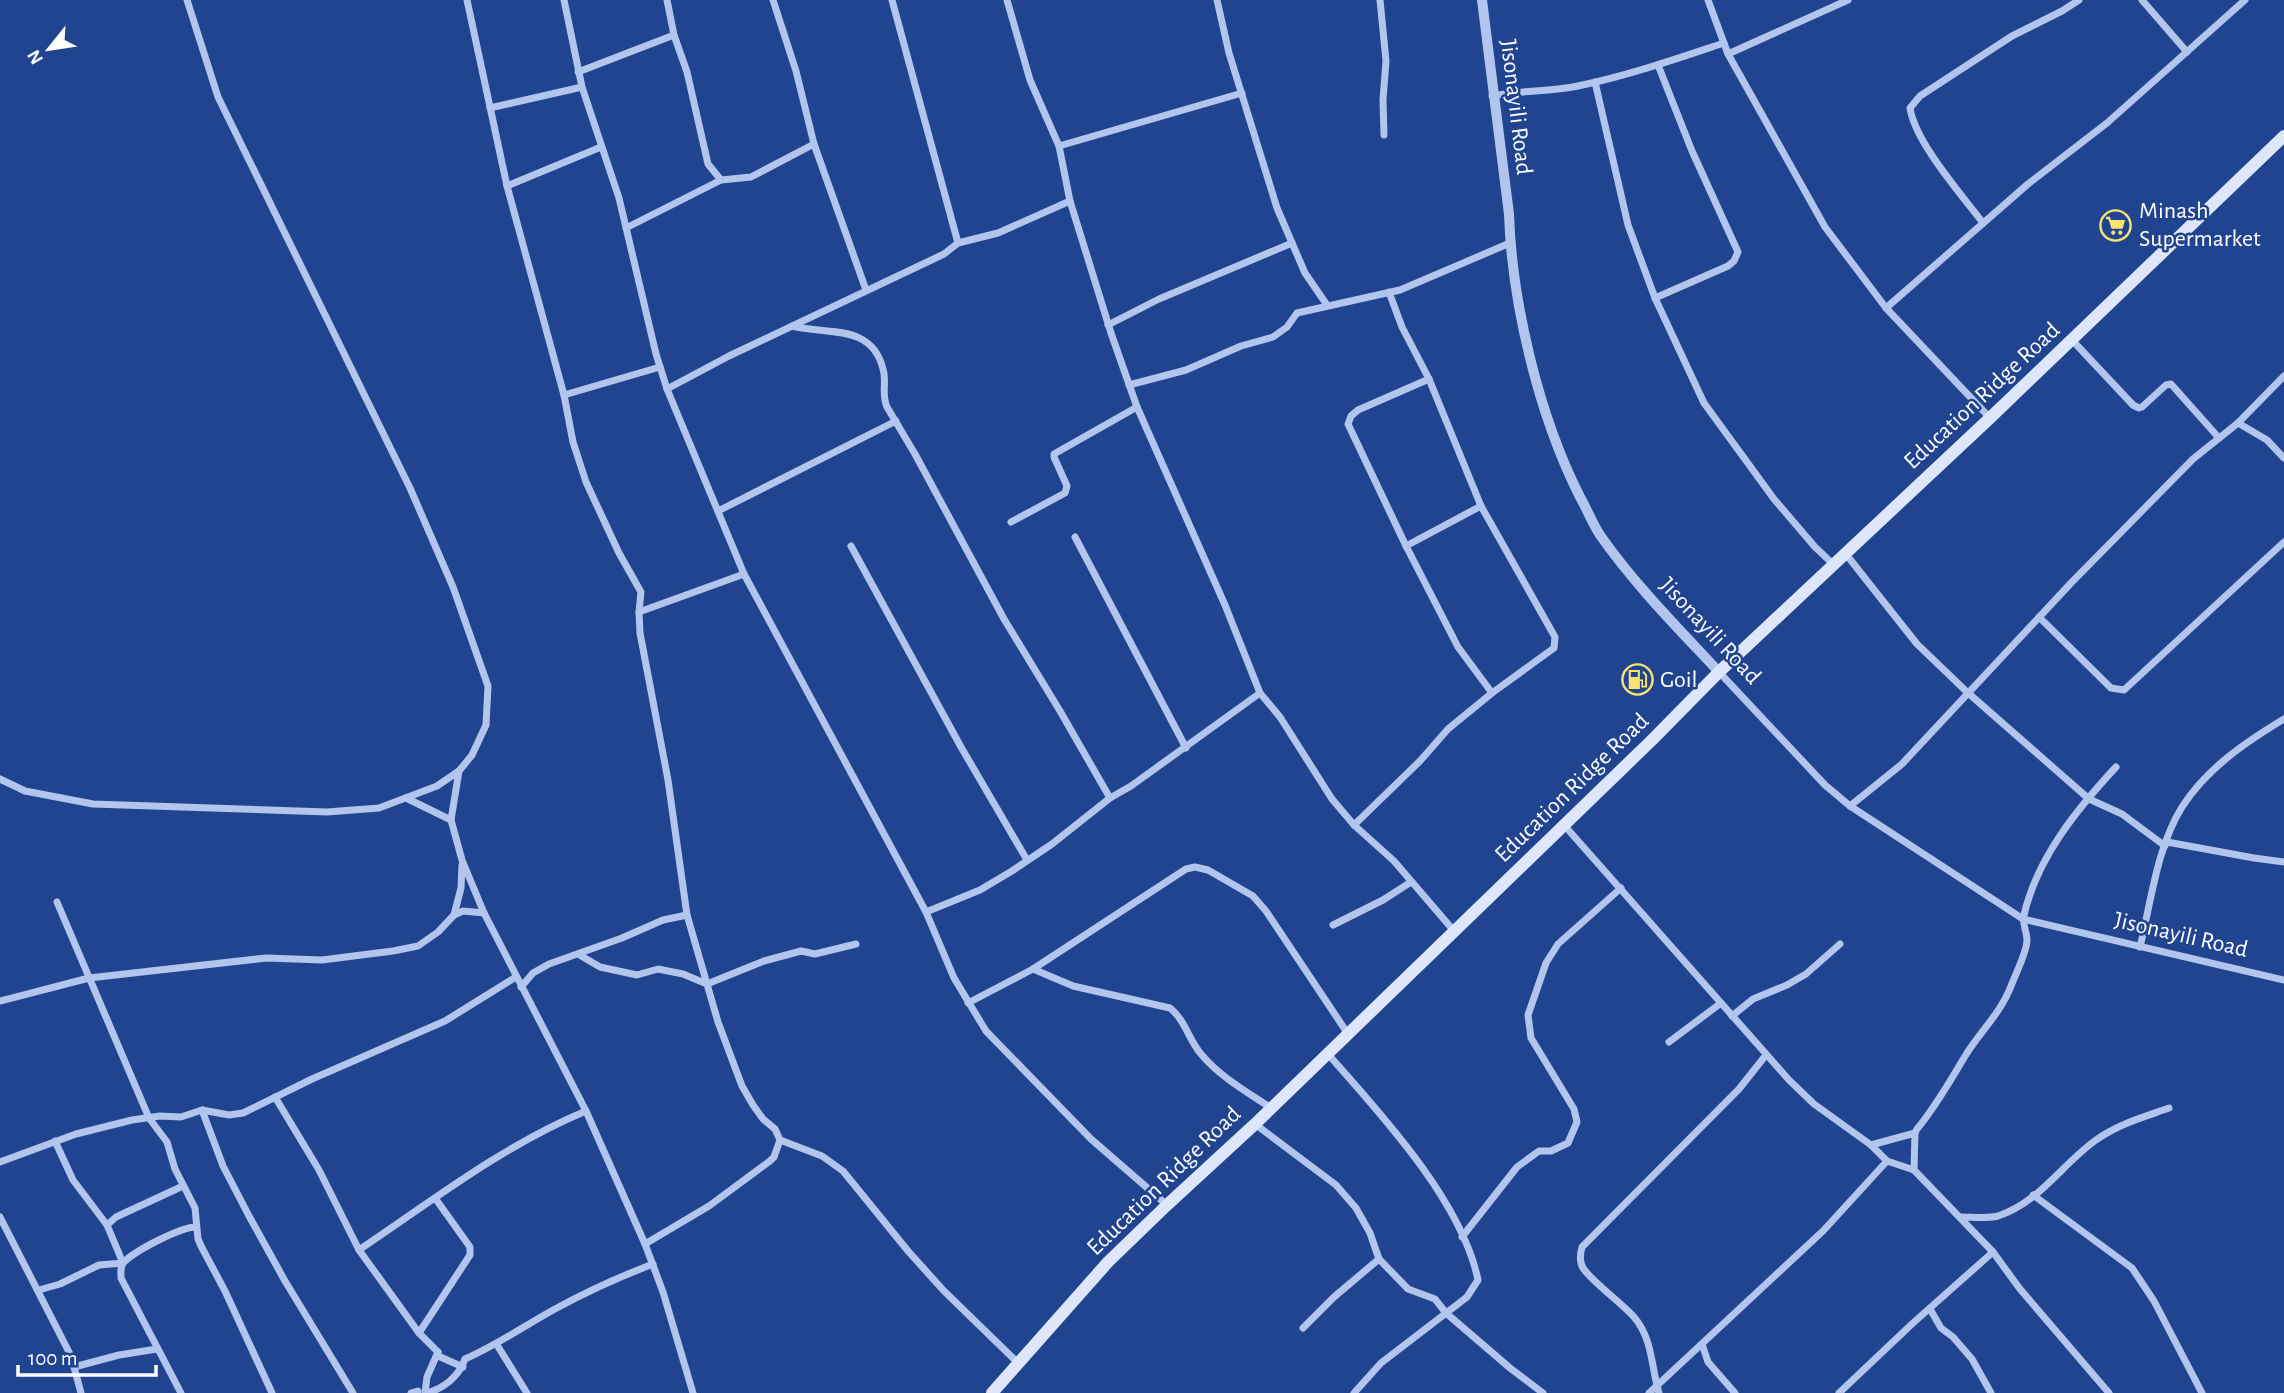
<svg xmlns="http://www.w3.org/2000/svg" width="2284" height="1393" font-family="'Alegreya Sans',sans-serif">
<rect width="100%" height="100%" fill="#214490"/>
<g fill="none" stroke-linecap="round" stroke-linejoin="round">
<g stroke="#b1c5ed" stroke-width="7">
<polyline points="467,0 507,186 564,395 660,367"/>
<polyline points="564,0 582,87 619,198 656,354 667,389 744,574 926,912 954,978 986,1031 1091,1139 1167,1205"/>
<polyline points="667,0 674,35 687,72 708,164 721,180 751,177 814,144"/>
<polyline points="773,0 796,71 814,144 866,290"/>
<polyline points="892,0 958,243"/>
<polyline points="1007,0 1030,80 1059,146 1070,201 1111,333 1137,407 1225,605 1260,693 1280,717 1332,799 1354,825 1394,861 1454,931"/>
<polyline points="1217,0 1229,53 1277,208 1305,273 1327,305"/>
<polyline points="1380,0 1386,61 1383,100 1384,135"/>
<polyline points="1708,0 1728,54 1825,227 1886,308 1990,418"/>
<polyline points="2142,0 2187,52"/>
<polyline points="1728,54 1848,0"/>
<polyline points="578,72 674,35"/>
<polyline points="1595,82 1628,225 1655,298 1704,403 1774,499 1815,547 1833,564"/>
<path d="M 1492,96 C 1520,90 1550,92 1578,86 C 1627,76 1676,59 1724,43"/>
<polyline points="490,108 582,87"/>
<polyline points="1059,146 1242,93"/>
<polyline points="507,186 601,147"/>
<path d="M 1983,223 C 1961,194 1915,142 1910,108 L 1920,96 L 2012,36 L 2062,11 L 2079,0"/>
<polyline points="626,228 721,180"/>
<polyline points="1655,298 1728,266 1734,261 1738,252 1692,151 1658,65"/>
<polyline points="1886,308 2028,184 2107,123 2245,0"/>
<polyline points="1108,325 1159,299 1292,243"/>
<path d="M 792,326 C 826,335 872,323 883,369 C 887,382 881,394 887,407 L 915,454 L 1004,619 L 1060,711 L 1110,798"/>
<polyline points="2072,340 2133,405 2139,408 2142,407 2166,385 2171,384 2219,438"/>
<polyline points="1429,379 1358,410 1351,416 1348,424 1406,546 1458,647 1492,693"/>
<polyline points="1129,385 1186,370 1241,346 1273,337 1287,327 1297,313 1400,290 1510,243"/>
<polyline points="667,389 729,356 944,254 958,243 998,233 1070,201"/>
<polyline points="564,395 573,442 586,482 619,553 641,592 639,612"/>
<polyline points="2238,423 2267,440 2284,458"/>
<polyline points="718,511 896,421"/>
<polyline points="1011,522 1065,493 1067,486 1054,457 1054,454 1137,407"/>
<polyline points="1075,537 1186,748"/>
<polyline points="851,546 961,747 1027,860"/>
<polyline points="1406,546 1481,506"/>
<polyline points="1845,553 1917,644 1967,692 2089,799 2122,814 2165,846"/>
<polyline points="744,574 639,612 640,633 668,780 687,915 718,1022 742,1086 753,1105 763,1119 775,1129 780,1140 822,1156 843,1171 908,1251 944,1291 1017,1362"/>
<polyline points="2039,617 2111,688 2124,690 2284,542"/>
<polyline points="1719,672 1825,785 1850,806 2023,919 2284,980"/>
<polyline points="459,771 451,820 462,860 484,913 586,1111 645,1244 663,1292 693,1393"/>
<polyline points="0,779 25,791 93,804 327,812 379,808 437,786 459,771 472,755 486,725 488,686 453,587 410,488 218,97 187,0"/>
<polyline points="406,798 451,820"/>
<polyline points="1850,806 1902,764 2071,583 2193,459 2238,423 2284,376"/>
<polyline points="1354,825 1420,761 1448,729 1492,693 1554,648 1555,637 1481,506 1429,379 1402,327 1389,292"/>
<polyline points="1564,825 1789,1080 1814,1104 1871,1145 1887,1161 1914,1170 1993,1252 2020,1289 2109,1393"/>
<polyline points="2167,842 2254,858 2284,862"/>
<polyline points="57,902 149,1118 167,1142 175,1169 195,1208 198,1239 201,1246 225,1291 272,1393"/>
<polyline points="926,912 980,890 1012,871 1052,844 1110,798 1131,786 1260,693"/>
<polyline points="454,915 463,911 484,913"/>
<polyline points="1333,925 1383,900 1411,882"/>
<path d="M 2140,947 C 2151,902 2157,847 2182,807 C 2207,768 2246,742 2284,719"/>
<polyline points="578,954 600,967 637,975 658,969 683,974 707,984 764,961 801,951 815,954 856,944"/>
<path d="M 1033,969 L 1073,986 L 1170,1008 C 1185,1020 1189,1040 1201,1054 C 1220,1077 1247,1092 1271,1108"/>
<polyline points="521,987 533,973 549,964 622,938 663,920 687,915"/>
<polyline points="0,1001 89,978 266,958 322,960 393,951 418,946 438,932 454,915 461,888 462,865"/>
<polyline points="968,1003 1033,969 1186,869 1195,867 1208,870 1253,896 1266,911 1348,1034"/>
<polyline points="1732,1016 1753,999 1787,985 1806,974 1840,944"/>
<polyline points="1669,1042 1721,1003"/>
<path d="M 1327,1053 C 1380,1113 1462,1201 1478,1280 L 1467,1297 L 1381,1363 L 1354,1393"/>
<polyline points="275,1097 319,1170 359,1250 419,1333 438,1352 438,1356 463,1367"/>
<polyline points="202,1110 223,1166 249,1216 285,1281 353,1393"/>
<polyline points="1255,1124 1336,1185 1356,1208 1370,1233 1379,1259 1408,1289 1435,1299 1446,1313 1510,1368 1543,1393"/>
<polyline points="1871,1145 1915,1133"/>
<polyline points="0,1162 76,1134 132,1120 160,1116 181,1117 202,1110 229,1115 243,1113 312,1079 445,1021 516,977"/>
<path d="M 1914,1170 L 1915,1133 L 1917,1129 C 1937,1105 1951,1079 1967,1053 C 1982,1030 2001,1012 2011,986 C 2016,973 2026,954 2027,941 C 2027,932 2022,924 2024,915 C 2037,858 2077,809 2116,767"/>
<polyline points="2033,1195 2132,1268 2154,1301 2202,1393"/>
<polyline points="0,1217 71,1356 81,1393"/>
<path d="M 1960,1217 C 1973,1217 1986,1219 1998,1216 C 2039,1203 2063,1163 2096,1140 C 2118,1124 2144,1117 2169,1108"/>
<polyline points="107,1225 116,1217 183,1186"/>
<polyline points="1462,1237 1517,1167 1539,1151 1551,1151 1568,1143 1577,1122 1574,1109 1531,1038 1528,1015 1546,963 1558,944 1621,888"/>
<polyline points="645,1244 709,1206 770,1161 774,1157 780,1140"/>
<path d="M 359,1250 C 432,1201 504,1145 586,1111"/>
<polyline points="39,1290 60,1284 99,1265 123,1263 107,1225 73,1180 55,1141"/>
<polyline points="1930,1309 1941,1328 1953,1337 1972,1359 1991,1393"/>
<polyline points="1303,1328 1334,1297 1379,1259"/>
<polyline points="419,1333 470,1255 470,1247 435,1198"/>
<polyline points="1702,1344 1708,1362 1735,1393"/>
<polyline points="497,1345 527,1393"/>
<polyline points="74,1367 119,1355 157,1349"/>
<path d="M 181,1393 L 121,1278 C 121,1272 120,1266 124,1262 C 136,1250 181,1227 196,1227"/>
<polyline points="411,1393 418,1391"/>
<polyline points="425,1393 427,1377 438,1352"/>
<path d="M 426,1393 C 444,1389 459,1376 465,1359 C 497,1345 524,1326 555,1309 C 586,1292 619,1277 653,1264"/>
<polyline points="1649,1393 1823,1231 1887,1161"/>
<path d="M 1659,1393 C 1651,1367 1653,1339 1634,1317 C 1621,1302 1592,1282 1583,1268 C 1579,1261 1580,1254 1582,1247 L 1739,1089 L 1766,1055"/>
<polyline points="1839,1393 1913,1323 1993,1252"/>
</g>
<path stroke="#b1c5ed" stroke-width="10" d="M 1482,0 L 1509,214 C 1512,304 1539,416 1580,497 C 1587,509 1592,523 1600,535 C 1635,585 1678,628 1719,672"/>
<polyline stroke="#dde6fa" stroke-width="12" points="992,1393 1108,1262 1167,1205 1255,1124 1652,740 1719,672 1990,418 2284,136"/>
</g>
<defs>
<symbol id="supermarket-ring" viewBox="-11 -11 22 22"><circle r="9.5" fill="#214490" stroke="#f9e373" stroke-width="1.5"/><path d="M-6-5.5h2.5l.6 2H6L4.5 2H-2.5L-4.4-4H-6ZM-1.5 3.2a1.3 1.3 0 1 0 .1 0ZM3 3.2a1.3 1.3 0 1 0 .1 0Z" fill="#f9e373"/></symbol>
<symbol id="fuel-ring" viewBox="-11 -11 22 22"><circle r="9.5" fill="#214490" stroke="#f9e373" stroke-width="1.5"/><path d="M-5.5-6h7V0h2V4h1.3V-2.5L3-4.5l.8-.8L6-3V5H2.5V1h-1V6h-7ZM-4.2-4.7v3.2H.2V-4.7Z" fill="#f9e373"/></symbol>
</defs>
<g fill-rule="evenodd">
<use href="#supermarket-ring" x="2098" y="208" width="35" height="35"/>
<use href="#fuel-ring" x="1620" y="662" width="35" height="35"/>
</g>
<g text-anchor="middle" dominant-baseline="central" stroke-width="5" stroke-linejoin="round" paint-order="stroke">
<g font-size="24" fill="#fff" stroke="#214490">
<text transform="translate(1516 107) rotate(83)">Jisonayili Road</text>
<text transform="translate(1982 396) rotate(-43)">Education Ridge Road</text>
<text transform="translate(1710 631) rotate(47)">Jisonayili Road</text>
<text transform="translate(1572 788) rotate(-44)">Education Ridge Road</text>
<text transform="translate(2181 935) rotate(13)">Jisonayili Road</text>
<text transform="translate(1164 1181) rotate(-44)">Education Ridge Road</text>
</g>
<g font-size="24" fill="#fff" stroke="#214490" text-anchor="start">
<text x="2139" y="211">Minash<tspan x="2139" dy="28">Supermarket</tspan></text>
<text x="1660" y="680">Goil</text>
</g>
</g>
<g transform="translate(49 49) rotate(240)" stroke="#214490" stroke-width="5" paint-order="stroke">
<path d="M0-5L12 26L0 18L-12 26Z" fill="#ffffff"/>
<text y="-10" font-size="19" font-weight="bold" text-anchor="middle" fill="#ffffff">N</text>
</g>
<path d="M18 1365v10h138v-10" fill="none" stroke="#ffffff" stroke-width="3.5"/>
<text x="28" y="1365" font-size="21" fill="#ffffff" stroke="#214490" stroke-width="5" paint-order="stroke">100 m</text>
</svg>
